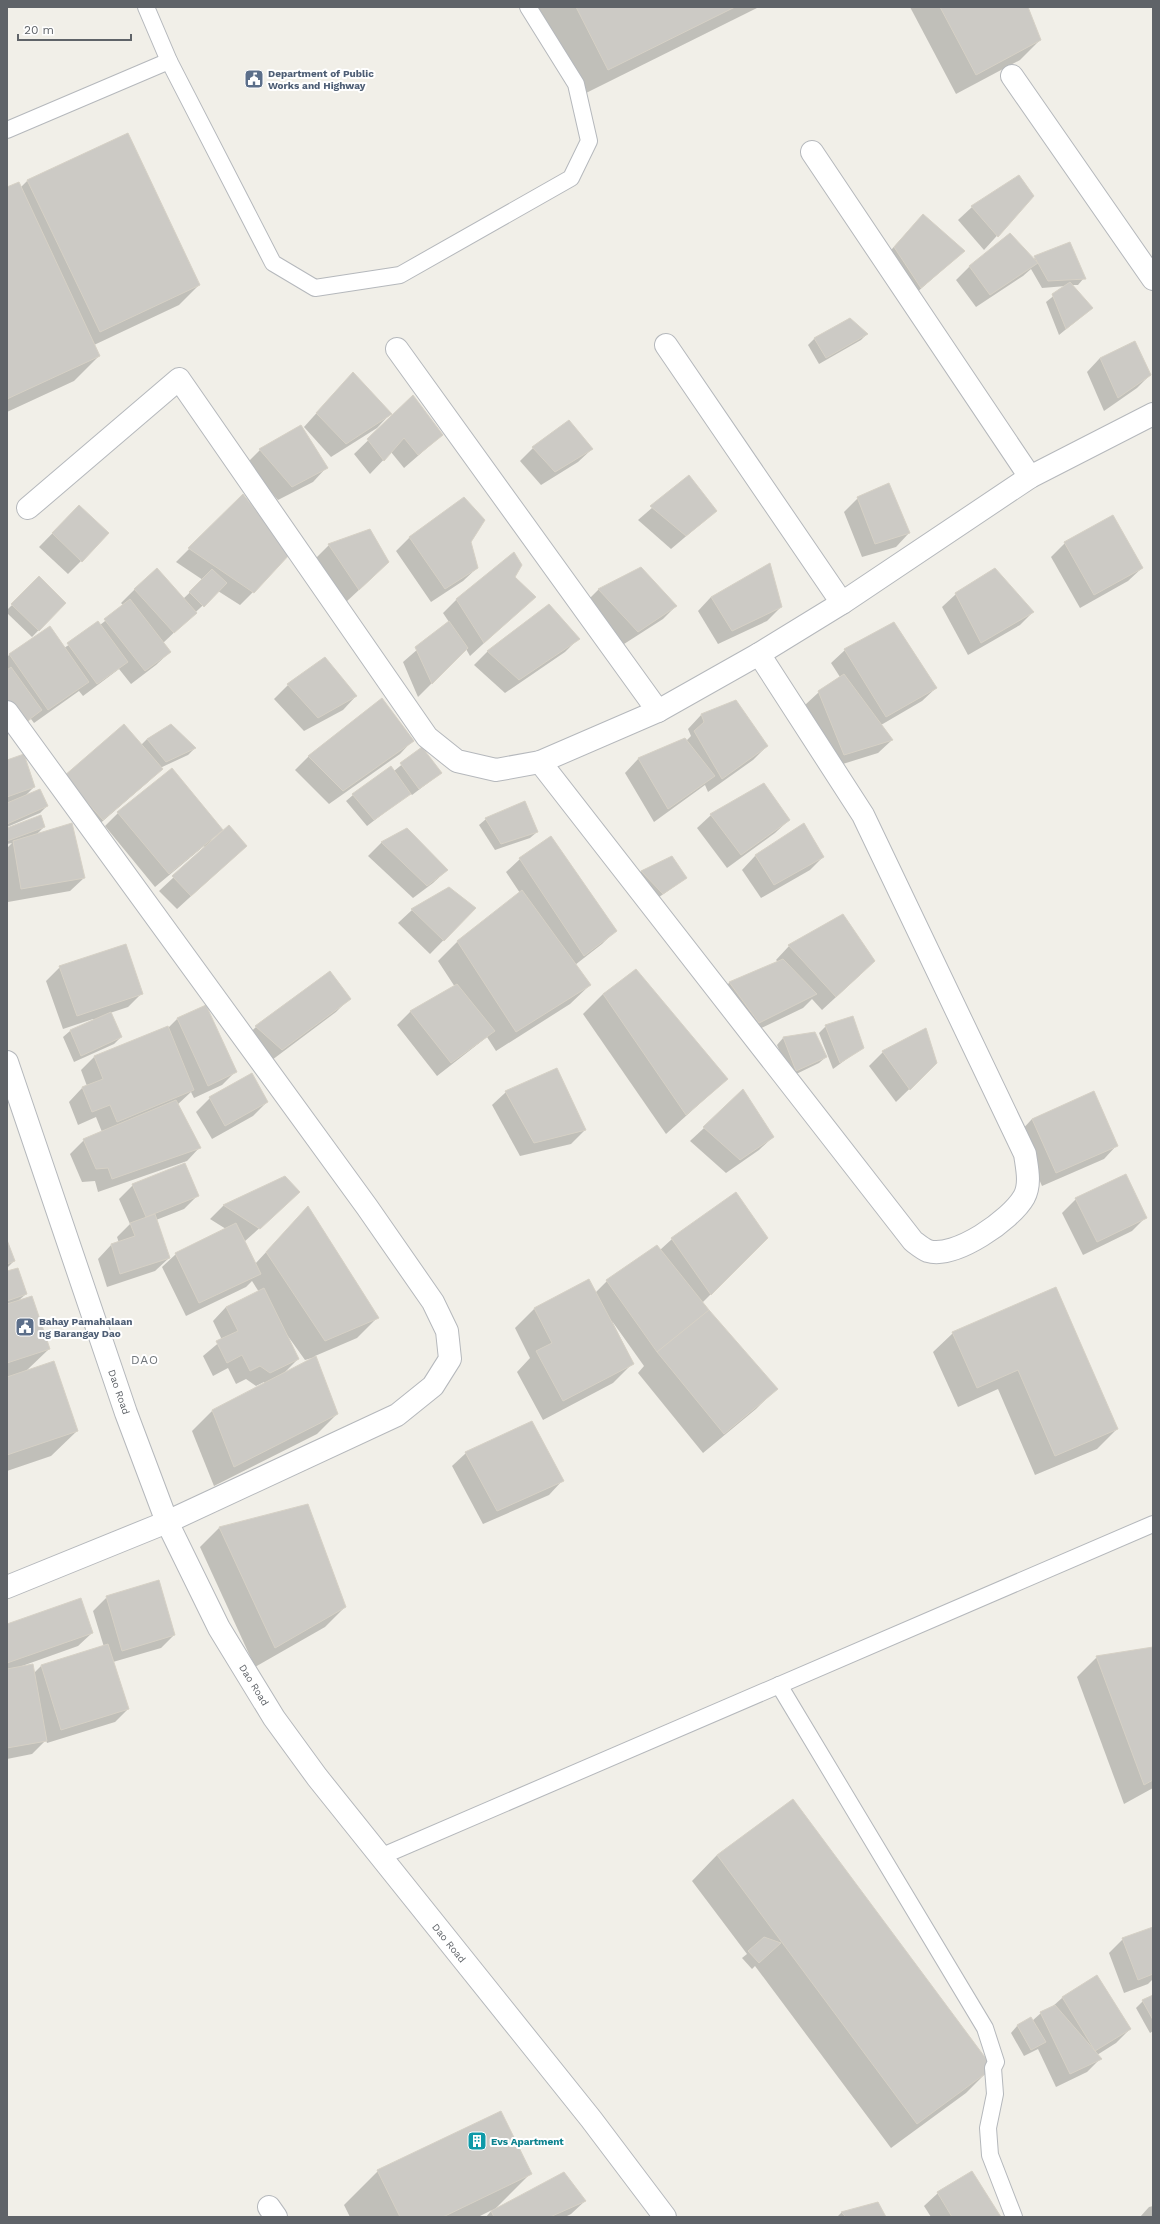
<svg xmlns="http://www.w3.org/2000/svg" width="1160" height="2224" font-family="'Work Sans',sans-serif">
<rect width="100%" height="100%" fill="#f1efe8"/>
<g fill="#0003" fill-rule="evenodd">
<polygon points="538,7 759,7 582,95"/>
<polygon points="910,7 1027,7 1040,40 1020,60 956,94"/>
<polygon points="28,180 199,285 179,305 94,345 99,356 74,381 7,412 7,188 21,187"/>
<polygon points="1033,196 984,250 958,220 972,207"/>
<polygon points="923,215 964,251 907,301 881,261"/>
<polygon points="1010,235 1033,259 1070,244 1084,278 1078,285 1071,285 1092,308 1059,335 1046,302 1066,286 1042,288 1031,269 1023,276 976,307 956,280 969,267"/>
<polygon points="867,334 861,340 819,364 808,345 815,338"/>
<polygon points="1100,358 1150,375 1137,388 1104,411 1087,372"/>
<polygon points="340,387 390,414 377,428 331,457 304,427"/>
<polygon points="413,397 442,435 404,468 391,452 370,474 354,454"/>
<polygon points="300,426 326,468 313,482 278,500 246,464 260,450"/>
<polygon points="533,448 592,449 578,462 541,485 520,461"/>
<polygon points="689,476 716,511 671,549 638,520"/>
<polygon points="243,495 253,592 240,605 218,591 163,643 170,652 156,665 131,684 119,669 83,696 79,691 34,723 31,719 15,731 7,720 7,657 10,654 64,648 100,625 124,606 121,603 135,589 183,599 203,580 176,562"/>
<polygon points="464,498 470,542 477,568 463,581 431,602 396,551 409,538"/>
<polygon points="858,498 909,533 896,547 862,557 844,512"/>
<polygon points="79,506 81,561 68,574 39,547"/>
<polygon points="1065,543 1142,568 1128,581 1080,608 1051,557"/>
<polygon points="329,545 375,575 345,603 316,558"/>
<polygon points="641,568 676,606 663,619 624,644 585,603 598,590"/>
<polygon points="513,577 534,597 470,656 466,649 418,697 403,662 449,622 443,613 457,599"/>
<polygon points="39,578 65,603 32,637 7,613 7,610"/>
<polygon points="956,594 1033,612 1020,625 968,655 942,607"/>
<polygon points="711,597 781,607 767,621 718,644 698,611"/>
<polygon points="549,605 578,639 565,652 505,693 474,665 487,652"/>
<polygon points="845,650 936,688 922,701 881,725 892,740 878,753 830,768 805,705 819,692 840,677 831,663"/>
<polygon points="325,658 356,696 343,710 304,731 274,699 288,685"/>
<polygon points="382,699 413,740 400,754 329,804 295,770 308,757"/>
<polygon points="735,701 767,746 753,760 708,792 705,785 654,822 625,773 638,759 685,739 686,741 691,736 688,729 701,715"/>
<polygon points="171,725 195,748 188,755 160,768 148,782 89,833 52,790 141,745 147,739"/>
<polygon points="422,748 441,773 412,795 410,793 367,826 346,801 353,795 394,771"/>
<polygon points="7,761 34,787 23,798 47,806 40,813 7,827"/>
<polygon points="118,813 222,830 211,840 212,842 246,846 177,909 159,891 205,848 204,846 155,887 105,826"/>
<polygon points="711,815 789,820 775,833 727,868 697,828"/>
<polygon points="486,819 537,832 530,838 495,850 479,825"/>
<polygon points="804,824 823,857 810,870 761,898 742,870 755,856"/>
<polygon points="44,827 36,835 84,878 70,891 8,902 7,848 12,843 7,844 7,829"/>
<polygon points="407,829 447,870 433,883 413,898 368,856 381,843"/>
<polygon points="672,857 686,878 655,900 635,878 641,871"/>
<polygon points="520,859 615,931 602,944 575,965 590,985 570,1004 496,1051 487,1037 437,1076 397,1025 410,1012 455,987 438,961 458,941 520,893 506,872"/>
<polygon points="449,888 475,908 430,954 398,923 412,910"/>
<polygon points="842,915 860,975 822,1010 812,999 803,1008 745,1036 716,996 729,983 778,962 776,960 789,946"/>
<polygon points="60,967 142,993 128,1007 110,1013 121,1037 114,1044 74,1062 63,1037 70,1031 94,1020 93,1019 63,1029 46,981"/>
<polygon points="636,971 727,1079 666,1134 583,1014 603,994"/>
<polygon points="329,972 349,999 336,1012 268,1063 242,1040 256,1027"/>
<polygon points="177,1019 235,1072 222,1085 194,1098 191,1092 177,1105 200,1147 187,1161 98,1192 95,1181 82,1182 70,1154 84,1140 102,1132 96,1117 78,1125 69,1102 82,1088 87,1086 81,1070 94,1057 168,1028"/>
<polygon points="826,1026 863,1047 833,1069 819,1033"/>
<polygon points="814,1033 826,1057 819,1063 790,1077 777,1045 783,1038"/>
<polygon points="883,1052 936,1063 896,1102 869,1066"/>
<polygon points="252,1075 267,1102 253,1116 212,1139 196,1112 210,1098"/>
<polygon points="506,1092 585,1130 571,1144 520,1156 492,1105"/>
<polygon points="1094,1093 1117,1145 1104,1159 1042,1186 1019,1133 1032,1119"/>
<polygon points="704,1128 773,1137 759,1150 726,1173 690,1141"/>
<path d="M 285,1177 L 285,1205 L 244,1242 L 255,1264 L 308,1207 L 377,1318 L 357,1338 L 315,1356 L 337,1414 L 317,1434 L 214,1486 L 192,1431 L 212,1411 L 265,1384 L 264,1382 L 256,1386 L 246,1379 L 236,1384 L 228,1368 L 213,1376 L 203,1356 L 222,1340 L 213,1321 L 226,1307 L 259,1292 L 252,1281 L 246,1287 L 186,1316 L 162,1267 L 176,1254 L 226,1229 L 210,1219 L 223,1206 ZM 285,1332 L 305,1360 L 312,1358 L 312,1359 L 283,1374 L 298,1359 Z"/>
<polygon points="133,1185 197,1196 184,1209 156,1220 169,1258 155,1271 107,1287 98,1259 111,1245 119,1243 117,1237 130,1224 119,1199"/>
<polygon points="1076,1199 1146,1217 1132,1231 1083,1255 1062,1213"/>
<polygon points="767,1238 702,1303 776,1389 756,1409 703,1453 638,1373 644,1366 612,1321 633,1363 613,1383 543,1420 517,1372 530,1358 515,1328 534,1309 596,1292 607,1281 660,1250 672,1239"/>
<polygon points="7,1243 14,1261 7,1268"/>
<polygon points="7,1272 26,1294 18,1301 49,1349 26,1371 77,1431 51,1456 7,1471"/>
<polygon points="1056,1288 1117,1429 1097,1449 1035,1475 998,1389 958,1407 933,1352 953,1333"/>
<polygon points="466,1453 562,1481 549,1495 483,1524 452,1466"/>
<polygon points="219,1528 345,1607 325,1627 255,1667 200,1547"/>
<polygon points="107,1597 174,1635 161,1648 113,1662 128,1709 115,1722 47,1743 46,1740 32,1754 7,1759 7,1626 92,1633 78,1646 22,1666 33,1674 41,1666 104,1647 93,1611"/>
<polygon points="1153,1648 1153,1788 1124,1804 1077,1677 1097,1657"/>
<polygon points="717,1855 991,2068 966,2093 891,2148 755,1966 752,1969 742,1958 747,1954 692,1881"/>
<polygon points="1153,1928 1153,1979 1148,1984 1124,1993 1109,1953 1123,1939"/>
<polygon points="1097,1976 1130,2029 1116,2043 1097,2055 1100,2059 1087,2072 1056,2087 1038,2049 1024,2056 1011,2033 1017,2026 1031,2018 1032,2021 1041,2013 1052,2007 1062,1998"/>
<polygon points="1153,1996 1153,2031 1150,2033 1136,2008 1143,2001"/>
<polygon points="378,2171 530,2174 496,2208 585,2201 571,2214 565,2217 486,2217 492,2210 478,2217 350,2217 344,2205"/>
<polygon points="938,2193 999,2217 931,2217 924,2206"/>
<polygon points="878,2203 885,2217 837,2217 841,2213"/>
<polygon points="1153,2206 1153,2217 1140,2217 1149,2207"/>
</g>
<g fill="#cccac5" stroke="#d6d1c6">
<polygon points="576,7 735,7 608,70"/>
<polygon points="940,7 1028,7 1041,40 976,75"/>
<polygon points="128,133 200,285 100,332 27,180"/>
<polygon points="1019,175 1034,196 998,237 971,206"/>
<polygon points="19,182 100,356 7,399 7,187"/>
<polygon points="923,214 965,251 921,288 894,247"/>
<polygon points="1010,233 1038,263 990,295 969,266"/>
<polygon points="1070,242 1086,279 1048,281 1034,256"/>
<polygon points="1070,282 1093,308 1066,329 1052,294"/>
<polygon points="850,318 868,334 826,358 814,338"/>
<polygon points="1135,341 1151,375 1118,398 1100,358"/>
<polygon points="353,372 392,414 346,444 316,413"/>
<polygon points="413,395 443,435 418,455 404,438 384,461 367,439"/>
<polygon points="569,420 593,449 555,472 532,447"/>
<polygon points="301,425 328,468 292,487 259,449"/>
<polygon points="689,475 717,511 686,536 650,506"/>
<polygon points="889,483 910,533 875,544 857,497"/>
<polygon points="243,494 290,554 254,593 188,548"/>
<polygon points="464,497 485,520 471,542 478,568 445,589 409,537"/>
<polygon points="79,505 109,533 82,562 52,533"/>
<polygon points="1113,515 1143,568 1094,595 1064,542"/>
<polygon points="370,529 389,562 359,590 328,544"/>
<polygon points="514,552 522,565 515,577 536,597 484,643 456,599"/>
<polygon points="770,563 782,607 732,631 711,597"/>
<polygon points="641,567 677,606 638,632 598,589"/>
<polygon points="157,568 197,613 174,633 134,589"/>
<polygon points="995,568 1034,612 981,643 955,593"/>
<polygon points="212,569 227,583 204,607 189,592"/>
<polygon points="39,576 66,603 39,631 11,604"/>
<polygon points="130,599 171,652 145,671 104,619"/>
<polygon points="549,604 580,639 519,680 487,651"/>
<polygon points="98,621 128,662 97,684 67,643"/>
<polygon points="449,621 468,648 432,684 415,647"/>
<polygon points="894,622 937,688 886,717 844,649"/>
<polygon points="50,626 89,682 48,710 9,654"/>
<polygon points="325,657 357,696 318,718 287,684"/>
<polygon points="11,667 42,710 22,725 7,704 7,670"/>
<polygon points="844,674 893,740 844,755 818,691"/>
<polygon points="382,698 414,741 343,791 308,756"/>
<polygon points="736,700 768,746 722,779 694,731 704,722 701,714"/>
<polygon points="124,724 163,769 103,820 64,776"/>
<polygon points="171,724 196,748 166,762 147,739"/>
<polygon points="685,738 715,776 668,809 638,758"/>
<polygon points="422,747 442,773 419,789 400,763"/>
<polygon points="24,754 35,787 7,797 7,760"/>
<polygon points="391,766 411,794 374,820 352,794"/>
<polygon points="172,768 223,830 169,874 117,812"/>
<polygon points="764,783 790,820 741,855 710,814"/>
<polygon points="40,789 48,806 7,824 7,803"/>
<polygon points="525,801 538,832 501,844 485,818"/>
<polygon points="41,815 45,827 7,841 7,828"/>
<polygon points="72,823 85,878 21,889 13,841"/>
<polygon points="804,823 824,857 774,885 755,855"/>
<polygon points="229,825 247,846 191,896 172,876"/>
<polygon points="407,828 448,870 427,886 381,842"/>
<polygon points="551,836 617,931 584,956 519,858"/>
<polygon points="672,856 687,878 663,894 641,871"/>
<polygon points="449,887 476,908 444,941 411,909"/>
<polygon points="522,890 591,985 516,1032 457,941"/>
<polygon points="843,914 875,961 836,997 788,945"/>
<polygon points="126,944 143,994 77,1016 59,966"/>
<polygon points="783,959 817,994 759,1023 729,982"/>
<polygon points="636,969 728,1079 686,1115 603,994"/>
<polygon points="330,971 351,999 282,1050 255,1026"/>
<polygon points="457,984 495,1031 451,1063 410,1011"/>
<polygon points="206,1005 237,1072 208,1086 177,1018"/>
<polygon points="111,1012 122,1037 81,1056 70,1030"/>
<polygon points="853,1016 864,1048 840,1063 825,1025"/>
<polygon points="168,1026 194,1090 117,1122 110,1105 92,1112 82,1087 103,1079 94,1056"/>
<polygon points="926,1028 937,1063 910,1090 882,1051"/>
<polygon points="815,1032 827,1057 796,1071 783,1037"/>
<polygon points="557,1068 586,1130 534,1143 505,1091"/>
<polygon points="252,1073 268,1102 225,1126 209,1097"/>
<polygon points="743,1089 774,1137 740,1160 703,1127"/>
<polygon points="1094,1091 1118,1146 1056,1173 1032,1119"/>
<polygon points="176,1100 201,1148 112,1179 108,1168 96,1169 83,1139"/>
<polygon points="185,1163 199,1196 146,1217 132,1184"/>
<polygon points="1126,1174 1147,1218 1097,1242 1075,1198"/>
<polygon points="285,1176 300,1192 260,1229 223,1205"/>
<polygon points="736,1192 768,1238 711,1295 671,1238"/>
<polygon points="308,1206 379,1318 325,1341 266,1252"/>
<polygon points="155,1214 170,1258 120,1274 111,1244 135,1236 130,1223"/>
<polygon points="236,1223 261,1274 199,1303 175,1253"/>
<polygon points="7,1240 15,1261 7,1264"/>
<polygon points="657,1245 709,1310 657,1352 606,1280"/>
<polygon points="18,1268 27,1294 7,1301 7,1271"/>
<polygon points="589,1279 634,1364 563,1401 536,1351 552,1343 534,1308"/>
<polygon points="1056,1287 1118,1429 1055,1456 1018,1370 977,1388 952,1332"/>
<polygon points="264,1288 299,1359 270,1373 260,1366 250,1371 242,1355 227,1363 216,1341 238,1331 226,1307"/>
<polygon points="32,1296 50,1349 7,1363 7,1304"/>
<polygon points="709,1310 778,1389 724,1434 657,1352"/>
<polygon points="316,1356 338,1414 234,1467 212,1410"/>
<polygon points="54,1361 78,1431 7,1455 7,1377"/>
<polygon points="532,1421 564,1481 497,1511 465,1452"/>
<polygon points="308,1504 346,1607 275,1648 219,1527"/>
<polygon points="159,1580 175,1635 122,1651 106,1596"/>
<polygon points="81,1598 93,1633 7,1663 7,1624"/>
<polygon points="108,1644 129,1709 61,1730 41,1665"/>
<polygon points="1153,1647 1153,1780 1144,1785 1096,1656"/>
<polygon points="33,1664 47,1741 7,1748 7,1669"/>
<polygon points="793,1799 993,2068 917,2124 717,1855"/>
<polygon points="1153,1927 1153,1974 1138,1980 1122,1938"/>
<polygon points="764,1937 781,1943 759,1963 748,1951"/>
<polygon points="1097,1975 1131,2029 1095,2051 1062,1997"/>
<polygon points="1153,1995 1153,2020 1142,2000"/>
<polygon points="1055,2005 1102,2059 1070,2074 1040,2012"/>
<polygon points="1031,2017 1046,2042 1031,2050 1017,2025"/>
<polygon points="501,2111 532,2174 443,2217 400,2217 377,2170"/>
<polygon points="972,2171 1001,2217 952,2217 937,2192"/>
<polygon points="564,2172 586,2201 550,2217 494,2217 491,2211"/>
<polygon points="878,2202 886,2217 846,2217 841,2212"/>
</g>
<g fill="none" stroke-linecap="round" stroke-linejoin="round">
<defs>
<g id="service">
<polyline points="146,7 169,61 273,263 315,288 400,275 571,178 589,141 576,84 528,7"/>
<polyline points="7,130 169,61"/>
<polyline points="779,1685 985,2028 996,2062 993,2068 995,2094 988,2128 990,2155 1014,2217"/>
<polyline points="380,1857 1153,1524"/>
</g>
<g id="minor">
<polyline points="1012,76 1153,279"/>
<polyline points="812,152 1030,477"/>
<polyline points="666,345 842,603"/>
<polyline points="397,349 658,711"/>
<polyline points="28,508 179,379 427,737 457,761 496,770 540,762 658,711 759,654 842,603 1030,477 1153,414"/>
<polyline points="7,712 367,1207 433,1302 447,1331 450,1359 433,1386 397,1415 167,1522 7,1587"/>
<path d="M 540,762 L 913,1241 C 917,1244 923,1249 928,1251 C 955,1259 1011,1220 1024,1197 C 1031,1184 1027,1168 1025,1154 L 863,815 L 759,654"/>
<polyline points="269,2207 276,2217"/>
</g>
<polyline id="tertiary" points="7,1062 126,1413 167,1522 219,1628 274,1718 317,1777 591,2119 665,2217"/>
</defs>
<use href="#service" stroke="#b5b8bc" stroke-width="18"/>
<use href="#minor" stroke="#b5b8bc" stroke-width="24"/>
<use href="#tertiary" stroke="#b5b8bc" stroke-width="24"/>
<use href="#service" stroke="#fff" stroke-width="16"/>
<use href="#minor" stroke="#fff" stroke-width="22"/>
<use href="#tertiary" stroke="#fff" stroke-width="22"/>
</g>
<defs>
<symbol id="civic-square" viewBox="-11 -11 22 22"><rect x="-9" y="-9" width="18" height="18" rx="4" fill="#5c6f8a" stroke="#fff"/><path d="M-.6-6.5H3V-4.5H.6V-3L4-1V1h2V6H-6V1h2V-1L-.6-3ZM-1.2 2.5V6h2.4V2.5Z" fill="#fff"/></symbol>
<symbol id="building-square" viewBox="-11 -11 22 22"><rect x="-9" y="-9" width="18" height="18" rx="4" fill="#0f9aa8" stroke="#fff"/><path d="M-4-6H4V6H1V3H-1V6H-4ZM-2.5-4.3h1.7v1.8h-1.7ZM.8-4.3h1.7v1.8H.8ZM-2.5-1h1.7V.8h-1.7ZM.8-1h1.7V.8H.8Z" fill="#fff"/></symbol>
</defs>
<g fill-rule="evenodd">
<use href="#civic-square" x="243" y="68" width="22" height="22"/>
<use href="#civic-square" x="14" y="1316" width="22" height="22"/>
<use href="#building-square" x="466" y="2130" width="22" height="22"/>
</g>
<g text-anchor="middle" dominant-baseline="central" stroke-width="4" stroke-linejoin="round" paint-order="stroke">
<g font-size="10" font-weight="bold" fill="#4e5e75" stroke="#fff" text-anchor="start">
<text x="268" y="73">Department of Public<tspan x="268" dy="12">Works and Highway</tspan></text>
<text x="39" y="1321">Bahay Pamahalaan<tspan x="39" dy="12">ng Barangay Dao</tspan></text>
</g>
<g font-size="10" fill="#5f6368" stroke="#fff">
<text transform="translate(119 1392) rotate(71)">Dao Road</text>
<text transform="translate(254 1685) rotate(58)">Dao Road</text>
<text transform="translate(449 1943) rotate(51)">Dao Road</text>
</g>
<g font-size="10" font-weight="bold" fill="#0d838f" stroke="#fff" text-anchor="start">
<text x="491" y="2141">Evs Apartment</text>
</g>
<g font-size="12" letter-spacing="1" fill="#70757a" stroke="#fff">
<text x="145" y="1360">DAO</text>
</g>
</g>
<rect width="1160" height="2224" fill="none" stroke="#5f6368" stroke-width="16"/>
<path d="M18 34v6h113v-6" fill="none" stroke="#5f6368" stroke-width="2"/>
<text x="24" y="34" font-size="12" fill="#5f6368" stroke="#ffffff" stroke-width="3" paint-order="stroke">20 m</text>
</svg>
